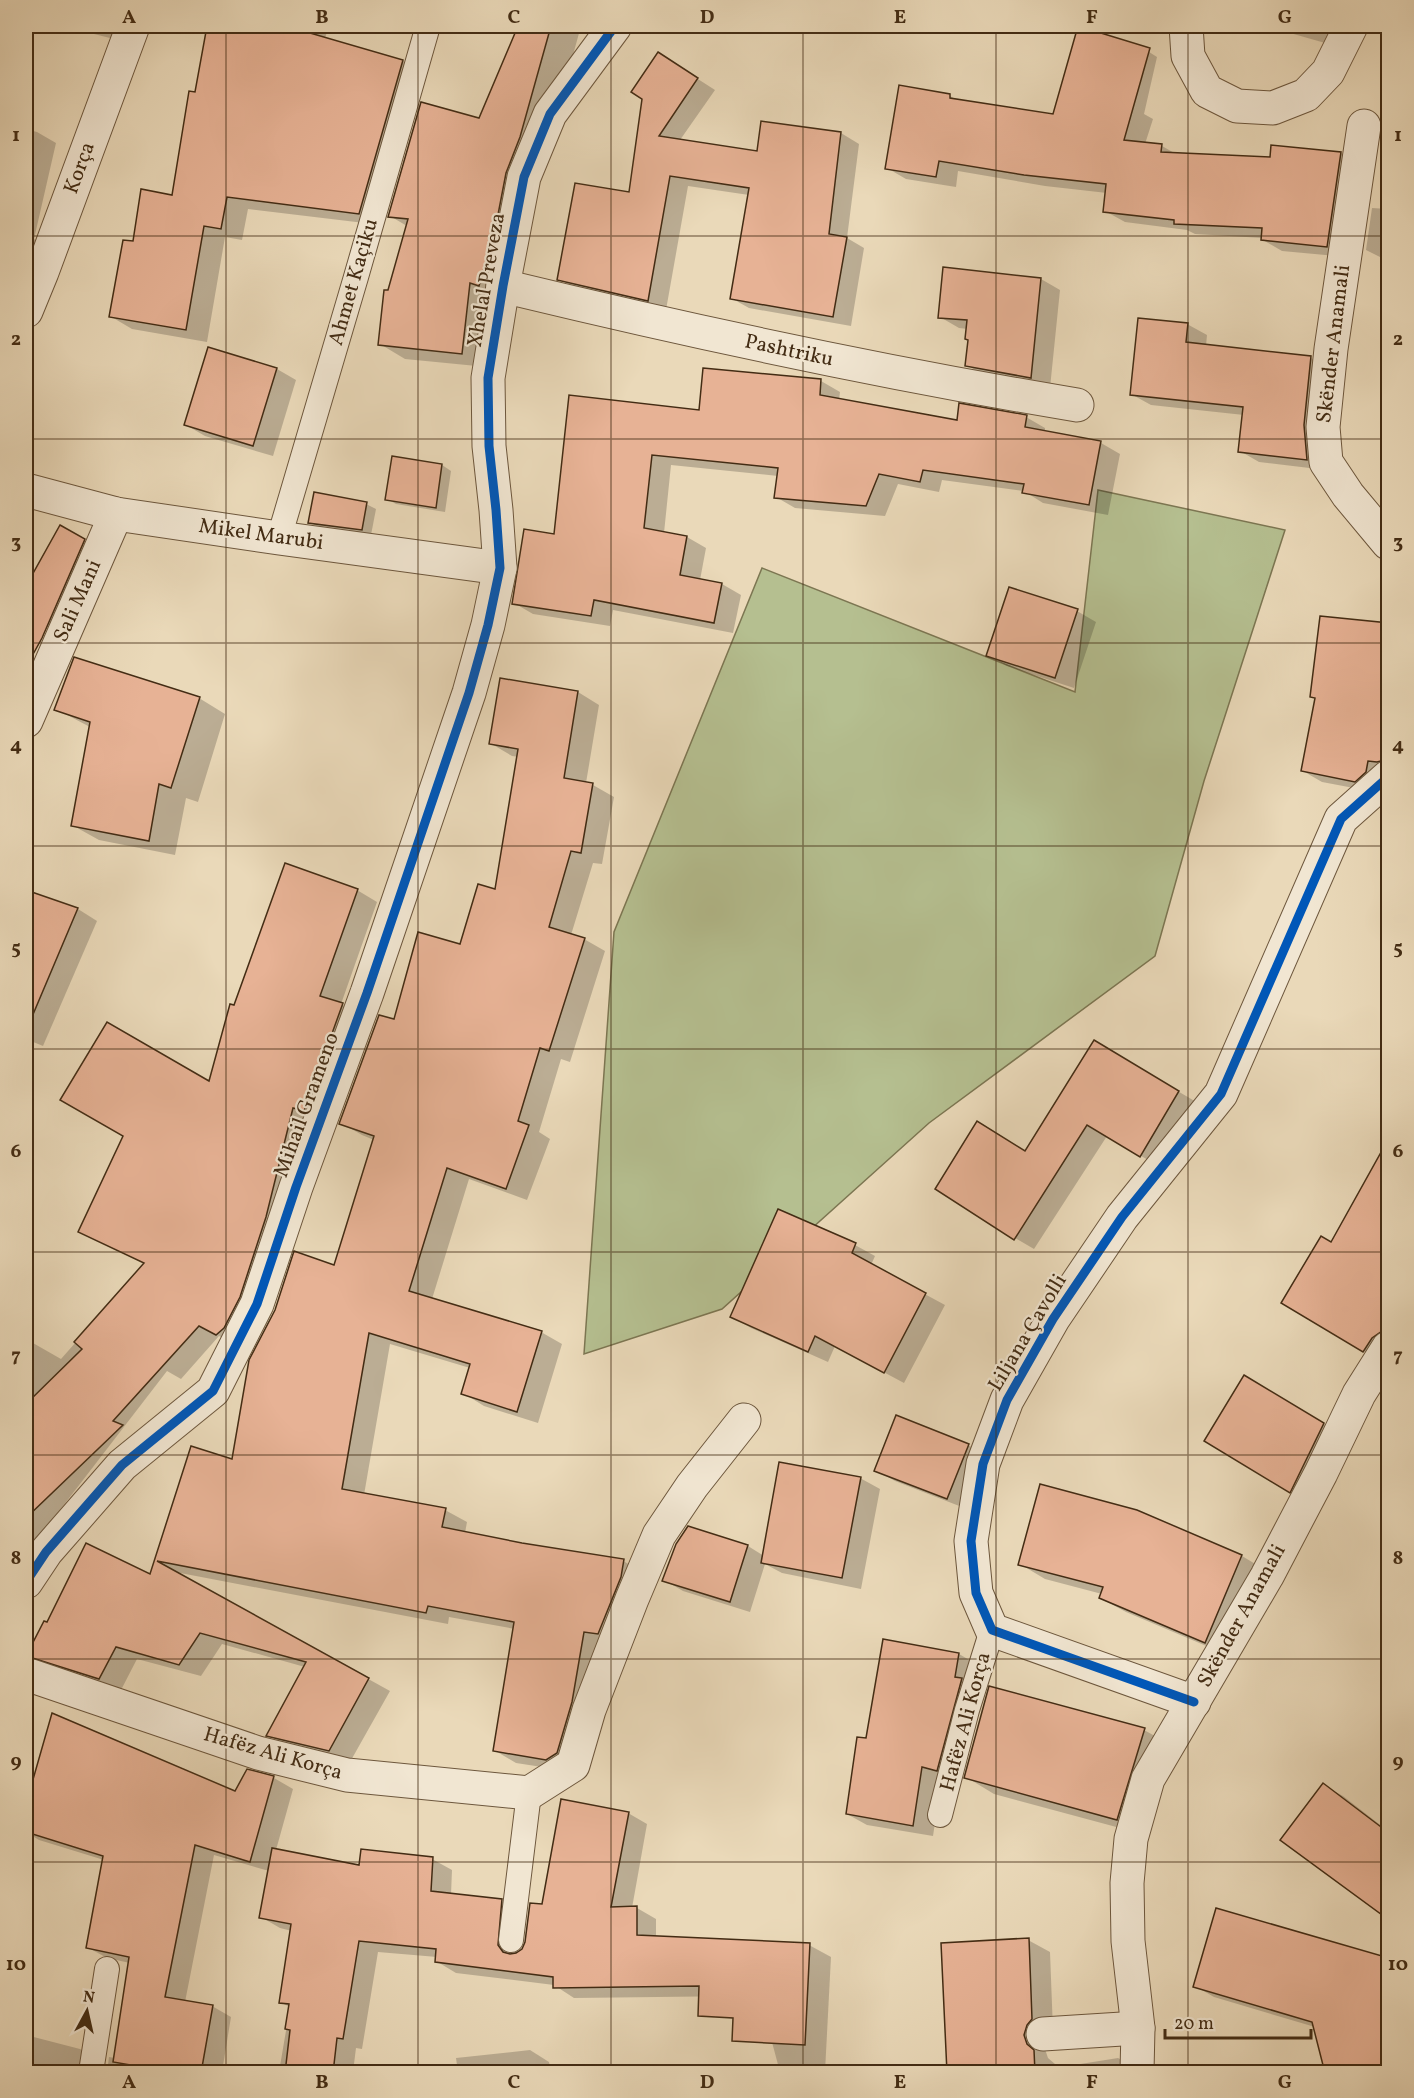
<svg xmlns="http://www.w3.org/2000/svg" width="1414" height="2098" font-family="Vollkorn,serif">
<rect width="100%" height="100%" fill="#ead9b9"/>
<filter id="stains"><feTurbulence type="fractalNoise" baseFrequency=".00333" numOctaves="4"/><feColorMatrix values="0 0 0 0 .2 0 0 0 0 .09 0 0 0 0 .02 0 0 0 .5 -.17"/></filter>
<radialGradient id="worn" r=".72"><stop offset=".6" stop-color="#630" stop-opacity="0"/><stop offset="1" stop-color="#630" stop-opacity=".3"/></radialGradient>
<polygon fill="#b5bf90" stroke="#7c7652" stroke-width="1.5" points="1098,490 1285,530 1204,781 1155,956 929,1123 722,1309 584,1354 614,932 762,568 1075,692"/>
<g fill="#0003">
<polygon points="62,26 139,26 130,43"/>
<polygon points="209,26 329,26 325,38 403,61 424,73 381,225 248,209 242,240 225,237 207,342 132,329 110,316 134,243 173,196 196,94"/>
<polygon points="519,26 581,26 487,367 405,359 380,344 389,292 407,226 390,216 480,120"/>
<polygon points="1266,26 1345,26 1339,47"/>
<polygon points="1138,45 1157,57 1144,114 1153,119 1145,144 1162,146 1176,154 1271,159 1341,153 1360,165 1347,257 1282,251 1263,240 1263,238 1195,234 1187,230 1125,222 1105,211 1107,193 1045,186 958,171 956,187 906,179 887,168 950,96 958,101 1054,115"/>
<polygon points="659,54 715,90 680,140 759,152 763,123 841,133 859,144 847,238 864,248 851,326 749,308 731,298 749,195 688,186 666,310 577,289 559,279 630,194"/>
<polygon points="26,129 37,132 56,143 34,239 53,250 26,292"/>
<polygon points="1372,208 1388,209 1388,261 1366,250"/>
<polygon points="945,269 1041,279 1060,290 1050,388 986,377 967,365 970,340 968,329 959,328 940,317"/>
<polygon points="1187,324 1207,335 1206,346 1311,358 1330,369 1326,470 1259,462 1240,451 1244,415 1151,405 1131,394"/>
<polygon points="277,369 296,380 273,456 205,436 186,425"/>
<polygon points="705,370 821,381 840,392 839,400 959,422 1026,417 1045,428 1045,432 1101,443 1120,454 1108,515 1043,503 1024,491 942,480 939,492 898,484 885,516 795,508 776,497 778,476 671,465 664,533 687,537 706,548 700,580 722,584 741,595 733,633 613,610 610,626 533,614 514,603 555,536 700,411"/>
<polygon points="442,465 451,471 445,512 396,504 387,499"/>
<polygon points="366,504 376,509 371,535 320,528 310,522"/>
<polygon points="60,527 104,551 66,638 26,615 26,589"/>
<polygon points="1077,611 1096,622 1074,688 1007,666 988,655"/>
<polygon points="1388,625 1388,771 1375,792 1322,782 1303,771 1317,699 1312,696"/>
<polygon points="578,692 599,705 586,783 593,785 614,797 602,864 593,863 571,935 584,939 605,951 570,1062 561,1059 539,1132 550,1139 527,1200 469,1179 432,1299 541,1332 562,1344 538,1423 484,1406 463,1393 470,1368 390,1344 364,1495 445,1510 467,1522 465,1533 522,1544 623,1561 645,1573 568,1771 516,1763 494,1750 515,1629 449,1617 448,1624 175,1572 390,1691 350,1762 289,1747 268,1735 305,1667 222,1644 201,1676 137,1659 121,1690 49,1667 28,1655 48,1624 151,1576 192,1448 233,1461 335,1267 374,1140 362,1135 341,1123 395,1021 461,946 496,891 519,757 512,756 490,743"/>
<polygon points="199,698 225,714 198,802 186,798 175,855 99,840 72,825 90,727 56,709"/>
<polygon points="357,890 377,902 341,1004 362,1016 236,1345 219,1336 181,1379 167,1371 26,1554 26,1339 61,1359 145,1264 80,1232 210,1083 235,1007"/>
<polygon points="26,891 78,909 97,921 43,1046 26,1039"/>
<polygon points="1094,1042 1198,1103 1160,1167 1107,1136 1034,1249 1015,1238 1026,1153"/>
<polygon points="1388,1141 1388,1362 1387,1365 1283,1303 1331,1244"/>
<polygon points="855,1245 875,1256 871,1265 945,1305 904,1383 835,1346 828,1362 751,1328 732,1317"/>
<polygon points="1244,1377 1343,1435 1310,1502 1290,1491"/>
<polygon points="968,1445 987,1456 967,1509 895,1481 876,1470"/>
<polygon points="860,1478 880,1489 861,1589 782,1573 765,1564 750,1612 683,1591 664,1580 688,1528 748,1546 764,1556"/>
<polygon points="1136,1512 1242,1556 1267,1571 1230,1656 1126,1612 1100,1598 1102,1594 1045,1579 1020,1564"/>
<polygon points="959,1654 978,1665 942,1777 933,1836 867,1825 847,1814 868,1740"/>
<polygon points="53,1715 236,1793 248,1771 274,1778 293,1789 276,1850 361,1867 432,1859 452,1870 451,1895 501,1901 521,1912 517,1955 524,1949 543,1906 628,1813 647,1824 632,1908 637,1908 656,1919 656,1937 742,1996 574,1998 554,1985 456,1973 436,1961 437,1957 378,1952 362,2049 356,2048 353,2072 279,2072 290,2007 280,2002 292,1931 280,1928 261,1917 269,1871 214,1855 185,2002 212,2006 231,2017 222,2072 107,2072 109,2057 115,2058 130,1963 107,1958 87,1947 104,1860 39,1840 26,1832 26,1809"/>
<polygon points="1144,1730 1173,1746 1146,1835 994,1794 966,1777"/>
<polygon points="1323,1785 1343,1796 1388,1831 1388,1918"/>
<polygon points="1028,1940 1050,1952 1053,2031 1045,2049 1048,2058 1055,2064 1055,2068 1061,2067 1070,2072 949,2072"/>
<polygon points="745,1942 809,1945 831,1957 825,2072 780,2072"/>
<polygon points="1388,1960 1315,2027 1214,1997 1195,1986"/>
<polygon points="26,2035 80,2049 99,2060 98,2072 26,2072"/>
<polygon points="530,2050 549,2062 551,2072 458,2072 456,2058"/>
<polygon points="1336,2055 1363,2072 1314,2072"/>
<polygon points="1118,2058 1138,2069 1138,2072 1073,2072 1068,2066"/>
</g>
<g fill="#e7b295" stroke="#432c14" stroke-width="1.5">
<polygon points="207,26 286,26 403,60 359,214 227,197 221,229 204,226 186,330 109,317 123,240 133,241 141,189 172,195 189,91 195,92"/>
<polygon points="518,26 551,26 520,137 506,173 496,225 479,286 470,283 462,354 378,345 384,290 388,290 408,219 388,217 421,102 479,118"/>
<polygon points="1078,26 1150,48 1124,140 1162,144 1161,152 1270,157 1271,145 1341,152 1327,247 1261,240 1262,228 1174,224 1174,220 1103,212 1106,184 1024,175 939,161 936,177 885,169 899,85 950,94 950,98 1053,114"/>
<polygon points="658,52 698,78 659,136 757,151 761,121 841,132 829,234 847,237 833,317 730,299 749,188 670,176 648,301 557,280 575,183 629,192 642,99 631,92"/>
<polygon points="943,267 1041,278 1031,378 965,366 968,340 965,339 967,320 938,318"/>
<polygon points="1138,318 1188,323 1186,342 1311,356 1304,425 1307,460 1238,452 1243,407 1130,395"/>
<polygon points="208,347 277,368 253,446 184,425"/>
<polygon points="703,368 821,379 820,395 957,420 959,403 1027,415 1025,427 1101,441 1089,505 1022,493 1024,484 923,470 920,482 879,474 866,506 774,498 778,468 652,455 644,528 687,536 680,575 722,583 714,623 594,600 591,616 512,604 524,529 554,534 569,395 699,410"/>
<polygon points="392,456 442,464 436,508 385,500"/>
<polygon points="314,492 367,502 362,530 308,523"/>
<polygon points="60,525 85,539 42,638 26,667 26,586"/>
<polygon points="1009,587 1078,609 1055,678 986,656"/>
<polygon points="1320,616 1389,623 1389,759 1377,762 1368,761 1366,772 1355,782 1301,771 1315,698 1310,697"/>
<polygon points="74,657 200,697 171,788 159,784 149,841 71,826 90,722 54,710"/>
<polygon points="500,678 578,691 564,778 593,783 581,853 571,851 549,927 585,938 549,1051 540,1048 518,1121 529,1125 506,1189 447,1168 409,1291 542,1331 517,1412 461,1394 470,1364 369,1333 342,1489 446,1508 442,1527 522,1543 624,1559 621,1577 598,1634 584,1632 572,1702 557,1753 546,1760 493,1751 514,1622 428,1606 426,1613 157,1561 369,1678 329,1751 266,1736 306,1662 200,1633 179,1665 116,1647 99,1679 26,1656 44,1621 47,1622 86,1543 150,1574 191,1446 232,1459 249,1360 275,1310 294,1251 334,1265 374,1136 339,1124 379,1015 394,1019 418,932 460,944 478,884 495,889 518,749 489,744"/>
<polygon points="285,863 358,889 320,996 343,1003 304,1111 293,1108 266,1217 240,1297 224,1328 216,1335 199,1326 113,1421 123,1425 26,1518 26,1404 82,1349 74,1342 144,1263 78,1232 123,1136 60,1100 107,1022 209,1081 230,1004 234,1005"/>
<polygon points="26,890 78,908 26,1031"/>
<polygon points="1094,1040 1179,1091 1140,1157 1087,1125 1014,1240 935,1189 977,1121 1025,1151"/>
<polygon points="1389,1138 1389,1319 1382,1331 1372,1338 1363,1352 1281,1303 1321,1236 1331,1242"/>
<polygon points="778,1209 856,1243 852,1253 926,1293 884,1373 815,1336 808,1352 730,1317"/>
<polygon points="1244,1375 1324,1423 1290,1493 1204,1441"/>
<polygon points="896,1415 969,1444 947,1499 874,1471"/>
<polygon points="779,1462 861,1477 842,1578 761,1563"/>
<polygon points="1040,1484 1137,1510 1242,1555 1205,1643 1099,1598 1103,1587 1018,1565"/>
<polygon points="688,1526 748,1545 730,1602 662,1581 676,1544"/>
<polygon points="883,1639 959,1653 955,1677 962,1678 937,1771 922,1767 913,1826 846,1814 857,1737 866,1738"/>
<polygon points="989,1686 1145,1728 1117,1820 964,1778"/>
<polygon points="52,1713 235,1791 247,1769 274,1776 250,1862 195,1845 165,1997 213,2005 201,2073 177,2073 113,2062 129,1957 86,1948 103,1856 26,1832 26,1804"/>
<polygon points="1323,1783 1389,1833 1389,1920 1280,1840"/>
<polygon points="561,1799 629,1812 611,1907 637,1906 637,1935 810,1943 805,2045 732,2041 733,2018 698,2016 699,1986 553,1988 553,1977 435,1962 436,1949 359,1941 343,2039 337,2038 333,2073 285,2073 290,2030 285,2029 289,2004 279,2003 291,1924 259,1918 272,1848 359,1865 361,1849 433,1857 431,1891 502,1899 498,1945 503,1952 510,1954 516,1953 522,1949 525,1942 530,1903 542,1904"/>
<polygon points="1216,1908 1389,1958 1389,2073 1325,2073 1312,2022 1193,1987"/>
<polygon points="1029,1938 1032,2019 1027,2025 1024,2035 1027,2044 1034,2050 1035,2073 947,2073 941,1943"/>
</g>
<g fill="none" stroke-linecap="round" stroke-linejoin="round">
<defs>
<g id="lane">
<polyline points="279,538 356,277 428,26"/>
<polyline points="940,1815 967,1710 992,1630"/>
<polyline points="511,1940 529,1793"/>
<polyline points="91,2072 107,1969"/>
</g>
<g id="street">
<polyline points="1186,26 1188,56 1207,91 1237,106 1273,108 1306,95 1328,72 1351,26"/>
<polyline points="1364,126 1331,349 1323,427 1326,462 1348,495 1388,543"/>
<path d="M 503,286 C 693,332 884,373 1077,405"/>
<polyline points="26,311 42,272 133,26"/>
<polyline points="26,490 116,514 279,538 500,568"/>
<polyline points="26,721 116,514"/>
<polyline points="26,1582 46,1552 122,1465 213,1391 257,1304 296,1187 367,993 469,693 488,625 500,568 496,510 489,446 488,378 503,286 524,177 550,114 615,26"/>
<polyline points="26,1674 258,1753 347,1775 529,1793 573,1765 589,1710 632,1599 659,1535 692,1486 744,1420"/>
<polyline points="1194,1702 992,1630 976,1593 971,1541 983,1464 1007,1400 1053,1319 1122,1217 1221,1094 1341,819 1388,777"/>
<polyline points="1043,2034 1138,2028"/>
<polyline points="1137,2072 1138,2028 1128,1941 1127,1883 1131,1839 1148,1779 1267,1576 1321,1473 1359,1394 1388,1348"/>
</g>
</defs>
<use href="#lane" stroke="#6d573d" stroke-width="26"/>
<use href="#street" stroke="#6d573d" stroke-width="35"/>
<use href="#lane" stroke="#f1e6d2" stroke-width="24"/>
<use href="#street" stroke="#f1e6d2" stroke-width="33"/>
<defs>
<g id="cycleway">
<polyline points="26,1582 46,1552 122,1465 213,1391 257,1304 296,1187 367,993 469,693 488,625 500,568 496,510 489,446 488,378 503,286 524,177 550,114 615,26"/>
<polyline points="1194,1702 992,1630 976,1593 971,1541 983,1464 1007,1400 1053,1319 1122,1217 1221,1094 1341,819 1388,777"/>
</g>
</defs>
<use href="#cycleway" stroke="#f1e6d2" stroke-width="13"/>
<use href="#cycleway" stroke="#0057b8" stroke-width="9"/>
</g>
<path fill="none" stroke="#432c14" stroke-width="1.5" stroke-opacity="0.55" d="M 226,26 L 226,2072M 418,26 L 418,2072M 611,26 L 611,2072M 803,26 L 803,2072M 996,26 L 996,2072M 1188,26 L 1188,2072M 26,236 L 1388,236M 26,439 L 1388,439M 26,643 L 1388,643M 26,846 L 1388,846M 26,1049 L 1388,1049M 26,1252 L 1388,1252M 26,1455 L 1388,1455M 26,1659 L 1388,1659M 26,1862 L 1388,1862"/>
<g text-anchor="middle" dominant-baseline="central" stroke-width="4.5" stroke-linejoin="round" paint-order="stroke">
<g font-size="21" fill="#432c14" stroke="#f1e6d2">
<text transform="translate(80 168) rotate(-70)">Korça</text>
<text transform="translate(487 280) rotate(-80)">Xhelal Preveza</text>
<text transform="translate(354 282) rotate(-74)">Ahmet Kaçiku</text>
<text transform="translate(1334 344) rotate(-83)">Skënder Anamali</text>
<text transform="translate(789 351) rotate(12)">Pashtriku</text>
<text transform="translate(261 535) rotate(8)">Mikel Marubi</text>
<text transform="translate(78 601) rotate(-66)">Sali Mani</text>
<text transform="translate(307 1105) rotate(-70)">Mihail Grameno</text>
<text transform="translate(1028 1333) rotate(-59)">Liljana Çavolli</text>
<text transform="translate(1242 1616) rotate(-61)">Skënder Anamali</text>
<text transform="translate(966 1722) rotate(-75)">Hafëz Ali Korça</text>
<text transform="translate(273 1754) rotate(16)">Hafëz Ali Korça</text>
</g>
</g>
<rect width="1414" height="2098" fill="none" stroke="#ead9b9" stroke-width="66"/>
<g transform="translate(87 2011) rotate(8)" stroke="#f1e6d2" stroke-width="4.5" paint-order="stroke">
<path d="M0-4.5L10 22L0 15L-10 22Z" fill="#432c14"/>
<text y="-9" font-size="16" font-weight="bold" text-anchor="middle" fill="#432c14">N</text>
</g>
<path d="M1165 2029v9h146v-9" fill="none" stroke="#432c14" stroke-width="3"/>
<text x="1174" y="2029" font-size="18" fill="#432c14" stroke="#f1e6d2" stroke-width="4.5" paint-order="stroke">20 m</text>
<rect x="33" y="33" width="1348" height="2032" fill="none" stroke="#432c14" stroke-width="2"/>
<g font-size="20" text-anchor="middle" font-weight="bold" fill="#432c14">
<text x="129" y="23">A</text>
<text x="322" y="23">B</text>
<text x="514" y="23">C</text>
<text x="707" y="23">D</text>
<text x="900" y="23">E</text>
<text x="1092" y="23">F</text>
<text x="1285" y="23">G</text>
<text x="16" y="141">1</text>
<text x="1398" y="141">1</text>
<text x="16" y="345">2</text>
<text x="1398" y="345">2</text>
<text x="16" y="548">3</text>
<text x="1398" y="548">3</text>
<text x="16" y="751">4</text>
<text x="1398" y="751">4</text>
<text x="16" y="954">5</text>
<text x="1398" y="954">5</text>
<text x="16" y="1157">6</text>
<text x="1398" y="1157">6</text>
<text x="16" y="1361">7</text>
<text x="1398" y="1361">7</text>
<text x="16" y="1564">8</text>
<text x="1398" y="1564">8</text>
<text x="16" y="1767">9</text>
<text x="1398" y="1767">9</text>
<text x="16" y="1970">10</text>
<text x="1398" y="1970">10</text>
<text x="129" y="2088">A</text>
<text x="322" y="2088">B</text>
<text x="514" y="2088">C</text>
<text x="707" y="2088">D</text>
<text x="900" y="2088">E</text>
<text x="1092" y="2088">F</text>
<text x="1285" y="2088">G</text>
</g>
<rect width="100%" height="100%" filter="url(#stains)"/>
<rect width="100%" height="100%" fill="url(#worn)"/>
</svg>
